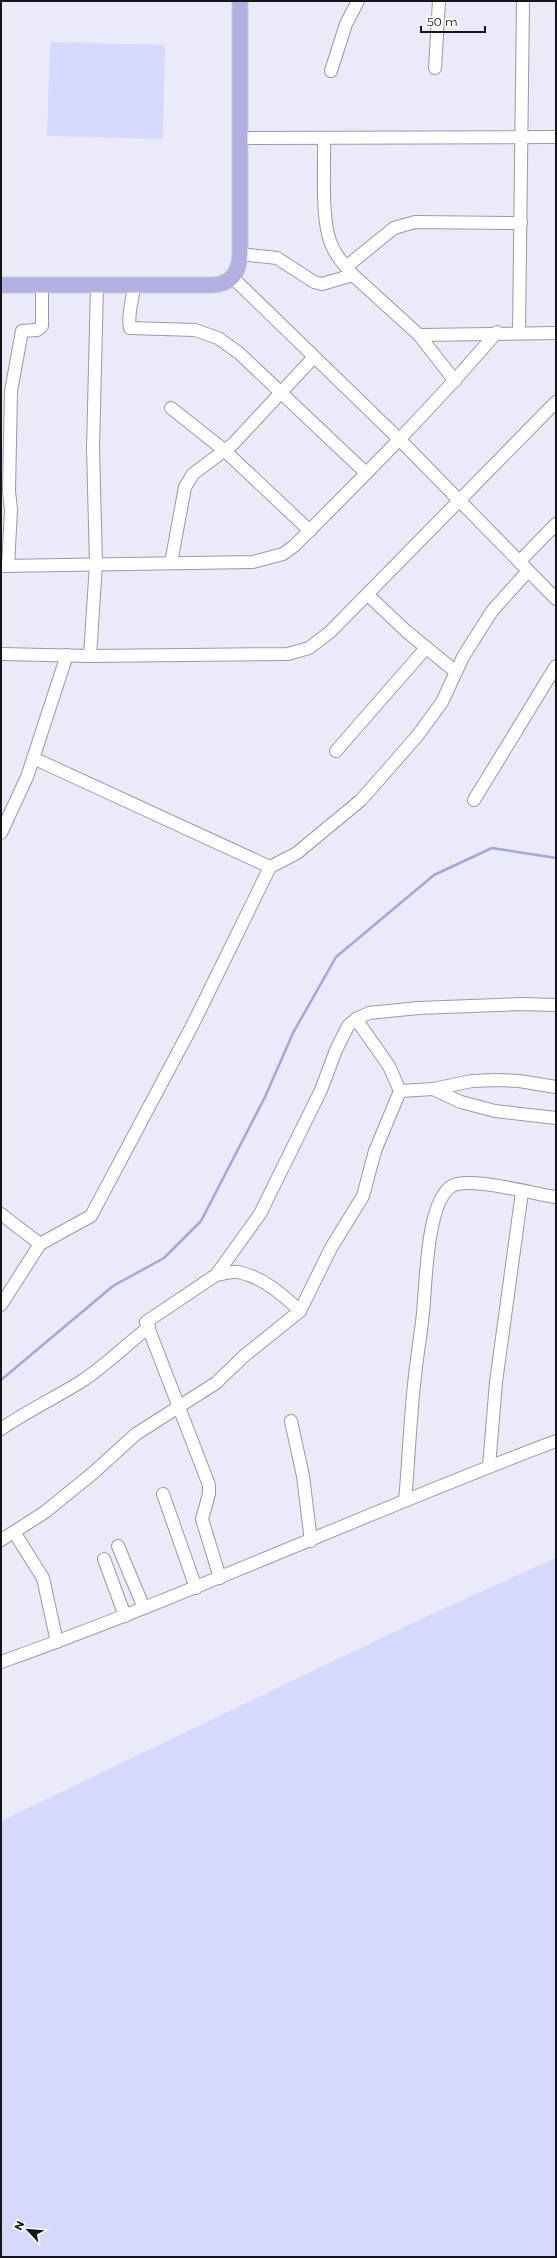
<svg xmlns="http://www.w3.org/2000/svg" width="557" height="2258" font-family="Montserrat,sans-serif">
<rect width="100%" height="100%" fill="#eaeaf9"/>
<g fill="#d7d8fd">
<polygon points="50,42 165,45 163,139 47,136"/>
<polygon points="556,1558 556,2257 1,2257 1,1821 427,1616"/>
</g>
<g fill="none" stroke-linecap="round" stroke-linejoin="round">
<polyline stroke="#a5a5e0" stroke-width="2.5" points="1,1380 113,1286 164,1258 201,1221 265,1097 293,1033 336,957 434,875 492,848 556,858"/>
<defs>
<g id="minor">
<polyline points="435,68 439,1"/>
<polyline points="331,71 346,24 358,1"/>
<polyline points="240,138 556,137"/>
<path d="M 324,138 C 325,166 320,224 333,248 C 337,257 344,265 351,272"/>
<polyline points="240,254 277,258 314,282 322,284 353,275 419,335 455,381"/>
<polyline points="346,267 394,228 415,222 521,223"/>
<polyline points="233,278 400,440 556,599"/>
<path d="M 134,286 C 133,300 127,314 130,328 L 195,330 L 218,338 L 239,353 L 366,473"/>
<polyline points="519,332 523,1"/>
<polyline points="419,335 556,333"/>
<polyline points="171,408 224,450 310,531"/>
<polyline points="519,562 556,524"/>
<polyline points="171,563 185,487 193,474 233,444 314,357"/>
<path d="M 1,566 L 253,562 L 283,554 L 294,546 C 364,476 433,407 497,332"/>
<polyline points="8,566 11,510 9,491 11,391 22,331 37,330 42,326 42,286"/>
<polyline points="368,595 406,631 456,672"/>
<polyline points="1,654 90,656 288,654 309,648 330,632 556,402"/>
<polyline points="90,656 96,564 93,448 97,286"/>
<polyline points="336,751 426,648"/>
<polyline points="33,758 270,867"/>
<polyline points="474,800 556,666"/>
<polyline points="1,833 27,777 67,655"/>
<polyline points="433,1089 461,1102 495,1111 556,1118"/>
<polyline points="400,1091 433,1089 472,1081 496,1080 519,1081 556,1087"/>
<polyline points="1,1214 40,1244"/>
<path d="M 216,1275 C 223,1274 232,1271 238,1272 C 263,1277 283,1295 300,1311"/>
<polyline points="1,1305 40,1244 91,1216 193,1024 270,867 297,853 309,843 361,800 390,767 418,735 442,702 463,657 492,611 528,571"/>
<polyline points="291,1421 303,1476 311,1541"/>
<path d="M 1,1429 C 27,1411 55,1398 82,1381 C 105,1366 127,1344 149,1327"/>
<polyline points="489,1466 496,1382 522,1192"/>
<polyline points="163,1494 196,1588"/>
<path d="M 405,1500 C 409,1459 410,1417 415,1376 C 417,1355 421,1334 423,1313 C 426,1286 426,1201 452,1186 C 469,1176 534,1194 556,1197"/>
<polyline points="14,1532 45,1512 93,1473 136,1434 216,1383 244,1356 300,1311 331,1248 363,1196 375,1151 400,1091 389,1066 356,1019"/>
<polyline points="1,1540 14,1532 43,1578 57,1642"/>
<polyline points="118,1546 144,1608"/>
<polyline points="104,1559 125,1616"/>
<polyline points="220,1578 202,1519 209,1494 209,1485 146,1322 216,1275 260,1214 321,1090 336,1050 348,1026 356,1019 369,1013 418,1008 521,1004 556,1005"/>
<path d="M 1,1662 C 189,1595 370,1511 556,1441"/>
</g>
<path id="major" d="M 1,285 L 212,285 C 232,284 239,272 240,254 L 240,1"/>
</defs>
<use href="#minor" stroke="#9999a7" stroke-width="14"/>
<use href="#major" stroke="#cbcbcc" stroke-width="17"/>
<use href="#minor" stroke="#fff" stroke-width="12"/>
<use href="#major" stroke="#b2b0e3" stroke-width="15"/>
</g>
<rect width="557" height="2258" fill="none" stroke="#141419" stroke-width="4"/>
<g transform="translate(28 2230) rotate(296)" stroke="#ffffff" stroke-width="3" paint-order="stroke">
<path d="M0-3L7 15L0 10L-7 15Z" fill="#141419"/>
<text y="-6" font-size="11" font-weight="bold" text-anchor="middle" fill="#141419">N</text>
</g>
<path d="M421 26v6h64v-6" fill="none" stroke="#141419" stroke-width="2"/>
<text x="427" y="26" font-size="12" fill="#141419" stroke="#ffffff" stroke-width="3" paint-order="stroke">50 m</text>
</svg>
